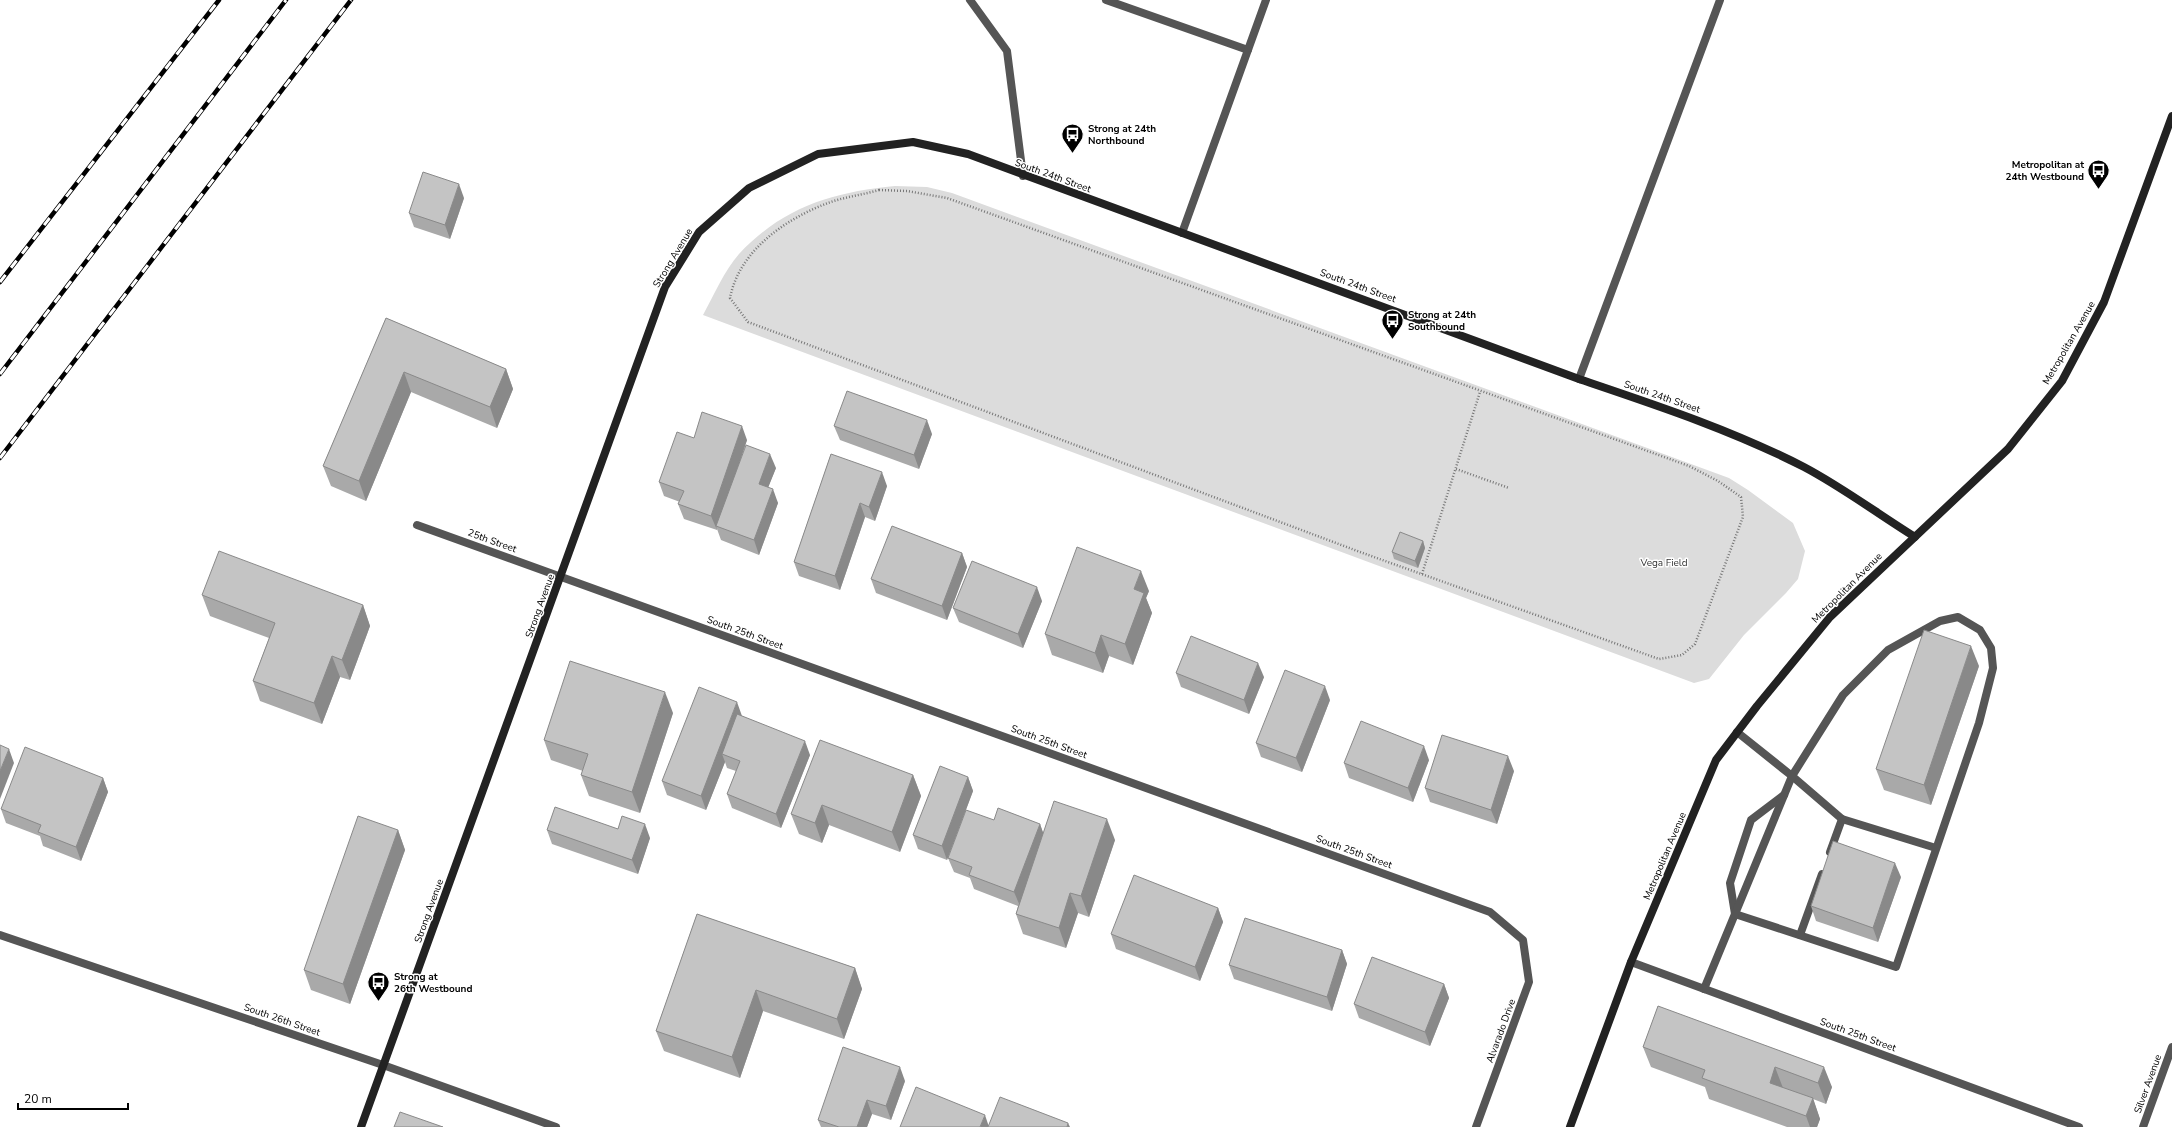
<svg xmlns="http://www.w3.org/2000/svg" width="2172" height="1127" font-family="'Nunito Sans',sans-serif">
<rect width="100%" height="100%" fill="#fff"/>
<path fill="#dcdcdc" d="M 895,186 L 927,187 L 952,193 L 1729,478 L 1748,490 L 1793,523 L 1805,551 L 1798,579 L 1786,593 L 1744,635 L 1709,679 L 1694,683 L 703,315 C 714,295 724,271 739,254 C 783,207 833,192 895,186 Z"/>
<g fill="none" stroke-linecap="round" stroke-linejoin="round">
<g stroke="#777" stroke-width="2.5" stroke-dasharray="1 2" stroke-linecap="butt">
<path d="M 879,190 L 907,191 L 947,198 L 1689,466 L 1718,481 L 1741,497 L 1743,517 L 1695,644 L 1682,655 L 1659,659 L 1360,552 L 748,322 L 730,298 C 739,251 785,219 828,203 C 844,197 862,195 879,190 Z"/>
<polyline points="1456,469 1509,488"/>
<polyline points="1422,574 1480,392"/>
</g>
<g stroke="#555" stroke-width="8">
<polyline points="970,0 1007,51 1023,176"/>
<polyline points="1106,0 1248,50"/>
<polyline points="1182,233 1266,0"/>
<polyline points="1579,379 1720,0"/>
<polyline points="1784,795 1751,820 1730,883 1735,914 1896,967 1979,723 1993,668 1991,648 1980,630 1958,617 1940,621 1888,650 1843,695 1792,776 1842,819 1936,848"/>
<polyline points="1830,852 1842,819"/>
<polyline points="1800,935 1822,874"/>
<polyline points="1704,989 1792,776 1737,732"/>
</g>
<g stroke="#555" stroke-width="8">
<polyline points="417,525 1490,912 1523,940 1529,982 1476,1127"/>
<polyline points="0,935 383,1065 556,1127"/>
<polyline points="1631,962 2079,1127"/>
<polyline points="2143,1127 2172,1047"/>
</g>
<g stroke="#222" stroke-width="8">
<path d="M 361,1127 L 665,287 L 699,232 L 749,188 L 818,154 L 913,142 L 968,154 L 1579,379 C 1656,405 1732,430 1804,467 C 1842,487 1878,514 1915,537"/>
<polyline points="1570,1127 1631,962 1716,760 1757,706 1830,617 2008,449 2062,381 2104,302 2172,116"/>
</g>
<defs>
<g id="rail">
<polyline points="0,282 219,0"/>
<polyline points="0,374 286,0"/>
<polyline points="0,458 351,0"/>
</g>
</defs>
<use href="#rail" stroke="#000" stroke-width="4.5"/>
<use href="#rail" stroke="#fff" stroke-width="3" stroke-dasharray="9" stroke-linecap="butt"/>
</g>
<g fill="#a9a9a9">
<polygon points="464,198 450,239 414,227 409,213"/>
<polygon points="386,318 506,369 513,389 497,428 411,392 366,501 331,486 323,466"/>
<polygon points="834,426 932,434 919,469 840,440"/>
<polygon points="694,438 747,440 736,473 776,468 768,487 778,503 759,555 721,540 717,529 717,530 684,519 678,504 680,502 664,496 659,482"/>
<polygon points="831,454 887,486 875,521 865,517 840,590 799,576 794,562"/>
<polygon points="1423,541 1425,548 1418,568 1394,559 1392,552"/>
<polygon points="962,553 967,567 947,620 876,593 871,579"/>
<polygon points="1149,591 1146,598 1152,613 1133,665 1109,656 1103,673 1052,655 1045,634"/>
<polygon points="202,595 363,605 370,626 350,680 340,677 322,724 260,701 253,681 269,638 210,616"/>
<polygon points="1042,601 1023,648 959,622 953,608"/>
<polygon points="1979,666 1931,805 1884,790 1876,769"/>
<polygon points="1176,673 1264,677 1249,714 1181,687"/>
<polygon points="1330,700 1302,772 1261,757 1256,743"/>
<polygon points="673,713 640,813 589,796 581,775 583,771 551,760 544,740"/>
<polygon points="742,716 810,755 781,828 732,808 727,794 736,771 727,768 725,762 706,810 667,795 662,781"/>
<polygon points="1429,760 1413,802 1349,778 1344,763"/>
<polygon points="1514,771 1497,824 1430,802 1425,788"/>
<polygon points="913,775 921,796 900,852 829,825 822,843 799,834 791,814"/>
<polygon points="968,777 973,791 947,860 918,849 913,835"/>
<polygon points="103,778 108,792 81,861 43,846 40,836 6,823 1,809"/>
<polygon points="994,820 1040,824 1043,833 1115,840 1089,917 1078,913 1066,948 1023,934 1016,914 1018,906 974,889 970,878 954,872 948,858"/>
<polygon points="618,829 650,838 638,874 552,844 547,830"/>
<polygon points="398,830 405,850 350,1004 311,990 304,970"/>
<polygon points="1901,877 1878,942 1816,921 1811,906"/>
<polygon points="1218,908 1223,922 1200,981 1116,949 1111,934"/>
<polygon points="697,914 855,968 862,989 844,1039 763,1011 740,1078 664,1051 656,1031"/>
<polygon points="1342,950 1347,964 1332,1011 1234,979 1229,965"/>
<polygon points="1444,984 1449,998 1430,1046 1359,1018 1354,1004"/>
<polygon points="1658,1006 1832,1087 1826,1104 1813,1099 1820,1119 1817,1127 1787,1127 1709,1099 1705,1087 1651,1067 1643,1047"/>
<polygon points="905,1081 891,1120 872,1114 867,1127 821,1127 818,1120"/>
</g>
<g fill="#898989">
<polygon points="459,184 464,198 450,239 445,225"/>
<polygon points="506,369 513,389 497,428 490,407"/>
<polygon points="404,372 411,392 366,501 359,481"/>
<polygon points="927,420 932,434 919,469 914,455"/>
<polygon points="742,426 747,440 718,527 716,526 717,530 711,516"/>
<polygon points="770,454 776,468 764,498 759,484"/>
<polygon points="882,472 887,486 875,521 869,507"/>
<polygon points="773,489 778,503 759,555 754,540"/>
<polygon points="860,503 865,517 840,590 835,576"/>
<polygon points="1423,541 1425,548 1418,568 1415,561"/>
<polygon points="962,553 967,567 947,620 942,606"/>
<polygon points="1141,571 1149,591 1146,598 1152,613 1133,665 1125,644 1134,589"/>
<polygon points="1037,587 1042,601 1023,648 1018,634"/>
<polygon points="363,605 370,626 350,680 342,660"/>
<polygon points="1101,635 1109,656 1103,673 1095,653"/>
<polygon points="1971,646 1979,666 1931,805 1924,785"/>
<polygon points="332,656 340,677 322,724 314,703"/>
<polygon points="1258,663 1264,677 1249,714 1244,700"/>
<polygon points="1325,686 1330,700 1302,772 1296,758"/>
<polygon points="665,692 673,713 640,813 632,792"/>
<polygon points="737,702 742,716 722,754 725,762 706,810 701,796"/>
<polygon points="805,741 810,755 781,828 776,814"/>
<polygon points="1424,746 1429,760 1413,802 1408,788"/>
<polygon points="9,749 14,763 0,799 0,771"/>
<polygon points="1508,756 1514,771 1497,824 1491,810"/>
<polygon points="913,775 921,796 900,852 892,832"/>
<polygon points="968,777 973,791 947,860 942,846"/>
<polygon points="103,778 108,792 81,861 76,847"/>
<polygon points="822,805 829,825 822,843 815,823"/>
<polygon points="1107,819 1115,840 1089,917 1081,896"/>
<polygon points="645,824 650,838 638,874 632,860"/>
<polygon points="1040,824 1045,838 1020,906 1014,892"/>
<polygon points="398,830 405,850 350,1004 343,984"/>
<polygon points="1895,863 1901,877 1878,942 1873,928"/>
<polygon points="1070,893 1078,913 1066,948 1059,928"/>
<polygon points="1218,908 1223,922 1200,981 1195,967"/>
<polygon points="1342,950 1347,964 1332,1011 1327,997"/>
<polygon points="855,968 862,989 844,1039 837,1019"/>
<polygon points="1444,984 1449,998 1430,1046 1425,1032"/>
<polygon points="756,990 763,1011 740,1078 732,1057"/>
<polygon points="900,1067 905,1081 891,1120 886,1106"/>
<polygon points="1775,1067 1783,1088 1770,1083"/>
<polygon points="1824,1067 1832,1087 1826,1104 1818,1083"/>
<polygon points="1813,1098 1820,1119 1817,1127 1810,1127 1806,1116"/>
<polygon points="867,1100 872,1114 867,1127 857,1127"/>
<polygon points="985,1115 989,1127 980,1127"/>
<polygon points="1068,1123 1070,1127 1067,1127"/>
</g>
<g fill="#c4c4c4" stroke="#898989">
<polygon points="423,172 459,184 445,225 409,213"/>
<polygon points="386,318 506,369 490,407 404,372 359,481 323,466"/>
<polygon points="847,391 927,420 914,455 834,426"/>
<polygon points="702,412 742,426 711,516 678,504 684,491 659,482 677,432 694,438"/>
<polygon points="746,445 770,454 759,484 773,489 754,540 716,526"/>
<polygon points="831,454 882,472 869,507 860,503 835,576 794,562"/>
<polygon points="892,526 962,553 942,606 871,579"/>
<polygon points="1400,532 1423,541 1415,561 1392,552"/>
<polygon points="1077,547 1141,571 1134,589 1144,593 1125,644 1101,635 1095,653 1045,634"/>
<polygon points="219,551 363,605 342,660 332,656 314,703 253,681 275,623 202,595"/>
<polygon points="972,561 1037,587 1018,634 953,608"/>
<polygon points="1924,630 1971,646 1924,785 1876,769"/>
<polygon points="1191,636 1258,663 1244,700 1176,673"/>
<polygon points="570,661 665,692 632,792 581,775 588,754 544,740"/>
<polygon points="1285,670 1325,686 1296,758 1256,743"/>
<polygon points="699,687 737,702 701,796 662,781"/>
<polygon points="737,714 805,741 776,814 727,794 740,761 722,754"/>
<polygon points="1361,721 1424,746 1408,788 1344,763"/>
<polygon points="1442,735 1508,756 1491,810 1425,788"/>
<polygon points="820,740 913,775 892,832 822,805 815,823 791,814"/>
<polygon points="0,745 9,749 0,771"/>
<polygon points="25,747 103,778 76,847 38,832 41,825 1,809"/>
<polygon points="940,766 968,777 942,846 913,835"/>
<polygon points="1054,801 1107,819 1081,896 1070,893 1059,928 1016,914"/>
<polygon points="555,807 618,829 622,816 645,824 632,860 547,830"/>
<polygon points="998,808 1040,824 1014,892 969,875 972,867 948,858 966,810 994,820"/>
<polygon points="358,816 398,830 343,984 304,970"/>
<polygon points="1833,841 1895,863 1873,928 1811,906"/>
<polygon points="1134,875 1218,908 1195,967 1111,934"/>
<polygon points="697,914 855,968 837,1019 756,990 732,1057 656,1031"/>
<polygon points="1245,918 1342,950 1327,997 1229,965"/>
<polygon points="1372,957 1444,984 1425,1032 1354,1004"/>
<polygon points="1658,1006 1824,1067 1818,1083 1775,1067 1770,1083 1813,1098 1806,1116 1702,1078 1705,1070 1643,1047"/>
<polygon points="843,1047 900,1067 886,1106 867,1100 857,1127 839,1127 818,1120"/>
<polygon points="916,1087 985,1115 980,1127 900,1127"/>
<polygon points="1000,1097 1068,1123 1067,1127 988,1127"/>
<polygon points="400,1112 443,1127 394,1127"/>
</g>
<defs>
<symbol id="bus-pin" viewBox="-11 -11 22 30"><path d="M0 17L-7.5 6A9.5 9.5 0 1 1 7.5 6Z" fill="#000" stroke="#fff"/><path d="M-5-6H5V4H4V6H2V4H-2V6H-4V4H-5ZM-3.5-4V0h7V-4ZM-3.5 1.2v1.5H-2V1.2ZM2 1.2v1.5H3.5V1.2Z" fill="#fff"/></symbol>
</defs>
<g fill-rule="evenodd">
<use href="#bus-pin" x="1060" y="122" width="25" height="34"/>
<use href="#bus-pin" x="2086" y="158" width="25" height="34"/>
<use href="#bus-pin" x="1380" y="308" width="25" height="34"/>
<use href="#bus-pin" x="366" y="970" width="25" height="34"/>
</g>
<g text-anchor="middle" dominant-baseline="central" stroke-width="3" stroke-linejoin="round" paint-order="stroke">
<g font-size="10" font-weight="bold" fill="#000" stroke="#fff" text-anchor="start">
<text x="1088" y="129">Strong at 24th<tspan x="1088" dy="12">Northbound</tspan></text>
<text x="2084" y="165" text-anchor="end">Metropolitan at<tspan x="2084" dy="12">24th Westbound</tspan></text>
<text x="1408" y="315">Strong at 24th<tspan x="1408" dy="12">Southbound</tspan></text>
<text x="394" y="977">Strong at<tspan x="394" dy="12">26th Westbound</tspan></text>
</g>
<g font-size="10" fill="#000" stroke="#fff">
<text transform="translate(1053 176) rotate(20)">South 24th Street</text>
<text transform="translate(673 258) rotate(-59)">Strong Avenue</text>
<text transform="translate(1358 286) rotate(20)">South 24th Street</text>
<text transform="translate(2069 343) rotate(-60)">Metropolitan Avenue</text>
<text transform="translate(1662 397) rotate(19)">South 24th Street</text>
<text transform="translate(492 541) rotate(20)">25th Street</text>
<text transform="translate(1847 588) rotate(-45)">Metropolitan Avenue</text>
<text transform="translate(540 606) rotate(-70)">Strong Avenue</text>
<text transform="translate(745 633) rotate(20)">South 25th Street</text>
<text transform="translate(1049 742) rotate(20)">South 25th Street</text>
<text transform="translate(1354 852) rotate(20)">South 25th Street</text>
<text transform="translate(1665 856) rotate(-67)">Metropolitan Avenue</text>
<text transform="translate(429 911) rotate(-70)">Strong Avenue</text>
<text transform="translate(282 1020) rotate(19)">South 26th Street</text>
<text transform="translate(1501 1031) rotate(-70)">Alvarado Drive</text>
<text transform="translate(1858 1035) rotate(20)">South 25th Street</text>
<text transform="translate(2148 1084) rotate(-70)">Silver Avenue</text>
</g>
<g font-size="10" fill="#333" stroke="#fff">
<text x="1664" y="563">Vega Field</text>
</g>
</g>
<path d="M18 1103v6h110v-6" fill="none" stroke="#000000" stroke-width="2"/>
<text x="24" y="1103" font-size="12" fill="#000000" stroke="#ffffff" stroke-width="3" paint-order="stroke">20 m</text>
</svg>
